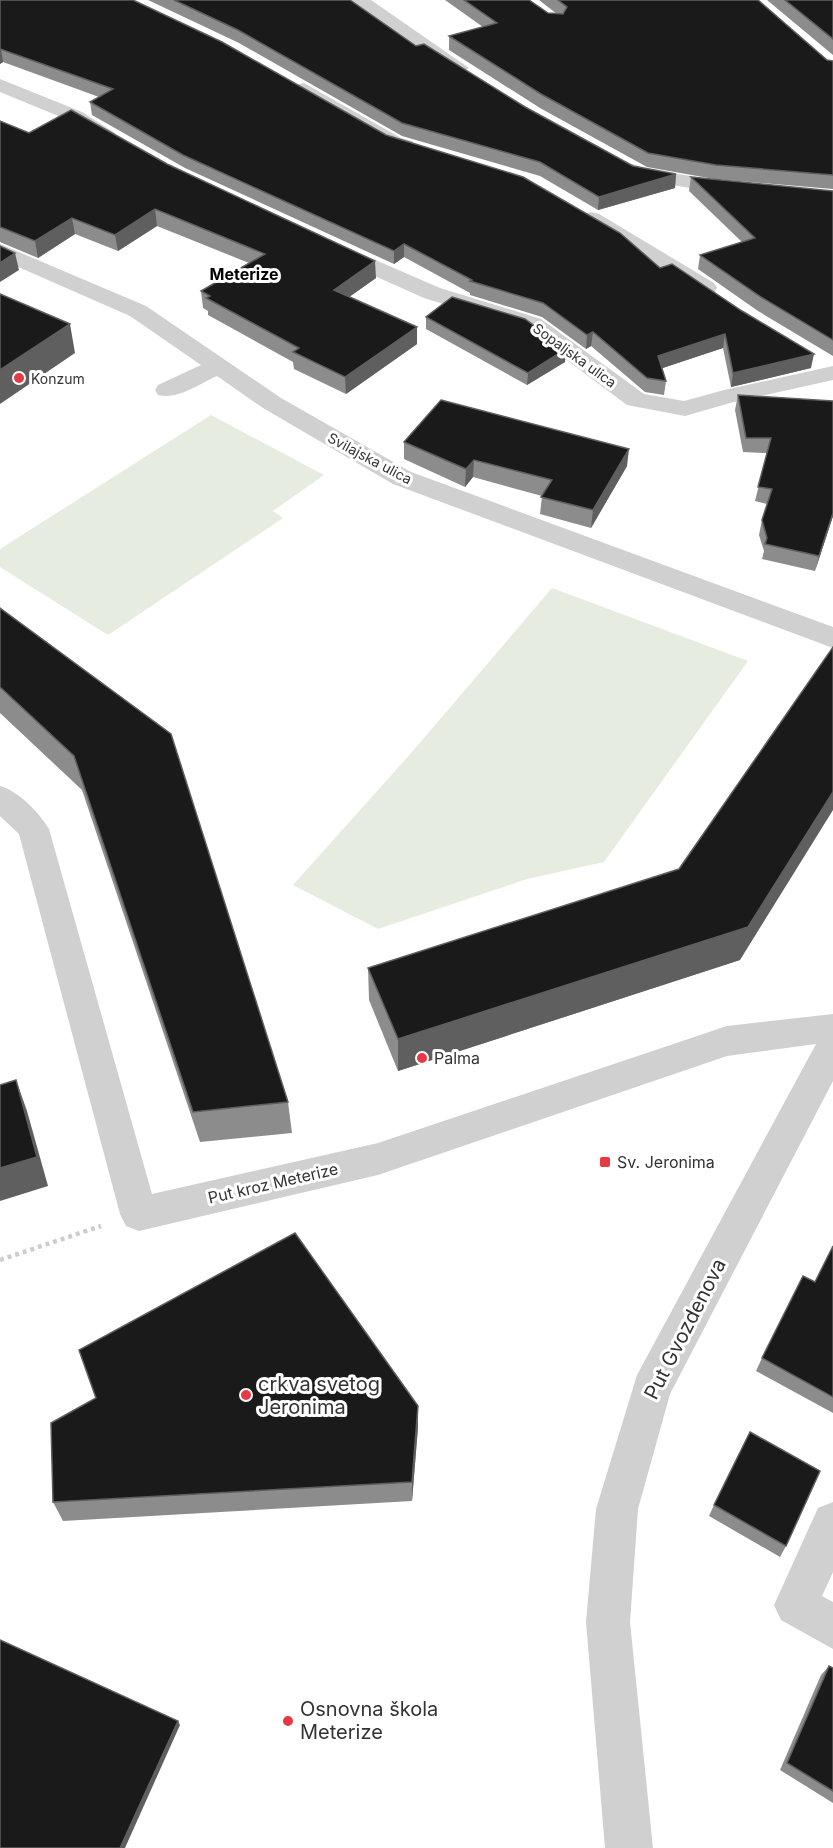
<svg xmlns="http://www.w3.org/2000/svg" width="833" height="1848" font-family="Inter,sans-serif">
<rect width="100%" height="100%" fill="#fff"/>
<g fill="#e6ecdf">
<polygon points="211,415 324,475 273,511 283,518 108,635 0,567 0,549"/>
<polygon points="552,588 748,661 604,862 527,879 378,929 293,885 412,752"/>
</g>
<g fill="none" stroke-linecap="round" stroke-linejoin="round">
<polyline stroke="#cdcdcd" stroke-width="4.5" stroke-dasharray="4 4" stroke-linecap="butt" points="0,1260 101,1226"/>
<g fill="#d0d0d0" fill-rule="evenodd">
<polygon points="350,0 371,0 469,68 459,74 452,72"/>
<polygon points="0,79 82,112 115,133 112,137 98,137 68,120 0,92"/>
<path d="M 304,83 L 401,138 L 412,141 L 415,145 L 412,149 C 386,156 322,108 297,93 L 294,89 L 297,85 Z"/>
<polygon points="633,164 646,169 735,183 743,184 746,189 743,194 735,195 640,180 626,174 622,170 626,166"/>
<polygon points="591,212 599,214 714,283 717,288 714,293 698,293 583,224 580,219 583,214"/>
<polygon points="336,243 440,288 541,319 644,394 684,401 724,390 833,366 833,380 730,403 685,416 627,405 525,329 424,298 328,255 325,250 328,245"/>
<path d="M 0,244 L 146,306 L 281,398 L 411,472 L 833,627 L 833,648 L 393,484 L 263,408 L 217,376 C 199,384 178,400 158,395 L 155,390 L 158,385 L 201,365 L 130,316 L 0,259 Z"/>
<path d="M 0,786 C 18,791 39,812 49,829 L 152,1194 L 378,1143 L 727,1026 L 833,1014 L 833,1081 L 670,1394 L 638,1509 L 630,1622 L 653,1848 L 605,1848 L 586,1622 L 596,1509 L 637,1375 L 816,1044 L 727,1056 L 378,1175 L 139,1231 L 126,1226 L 120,1214 L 19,834 L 0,816 Z"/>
<polygon points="833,1502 833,1572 822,1596 833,1602 833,1649 781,1620 774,1605 818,1508"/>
</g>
</g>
<g fill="#8c8c8c">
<polygon points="0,0 386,135 660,268 811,368 731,387 723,348 662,368 666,381 664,395 645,392 591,346 586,349 542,317 470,295 470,293 404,257 394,264 185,168 92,115 90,102 99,97 3,62 0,64"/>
<polygon points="148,0 350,0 416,46 633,166 676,174 675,188 598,210 540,176 402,136 239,43"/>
<polygon points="445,0 529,0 548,13 557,14 539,0 758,0 827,60 833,61 833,189 714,179 647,167 540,108 449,50 449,36 483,27"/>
<polygon points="767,0 833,0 833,55"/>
<polygon points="0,121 29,133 167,164 376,278 349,297 417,344 346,394 294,369 293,362 208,315 208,311 203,308 201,291 249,263 157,226 118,251 75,234 38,258 0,242"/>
<polygon points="691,177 833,191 833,356 758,311 698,269 700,255 742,242 689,191"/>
<polygon points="426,317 566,349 565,362 527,385 426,329"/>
<polygon points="738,395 833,516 815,571 762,559 764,551 759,535 762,520 767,504 755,501 767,453 743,452 735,410"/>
<polygon points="404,442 627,466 591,528 540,514 542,496 473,477 465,487 404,459"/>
<polygon points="0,608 288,1102 292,1133 200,1142 82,790 0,713"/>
<polygon points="740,960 398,1071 369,1000 368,968"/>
<polygon points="833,1246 833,1413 756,1371 762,1358 815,1282"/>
<polygon points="96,1398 418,1406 418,1427 412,1501 63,1521 53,1502"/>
<polygon points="714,1505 786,1546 780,1557 709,1516"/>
<polygon points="829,1666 833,1668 833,1803 780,1770 821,1675"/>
</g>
<g fill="#5f5f5f">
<polygon points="0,49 1,49 3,62 0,64"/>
<polygon points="676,174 675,188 598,210 599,197"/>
<polygon points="155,209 157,226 118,251 115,235"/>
<polygon points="72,218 75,234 38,258 35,241"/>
<polygon points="404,244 404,257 394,264 394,251"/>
<polygon points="15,253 19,270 0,282 0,263"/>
<polygon points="375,261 376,278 335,307 334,290"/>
<polygon points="70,324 75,353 0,404 0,370"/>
<polygon points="417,327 417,344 346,394 345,377"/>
<polygon points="593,332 591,346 586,349 587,335"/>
<polygon points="725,334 723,348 657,370 658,356"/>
<polygon points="566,349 565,362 527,385 528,373"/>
<polygon points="814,354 811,368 731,387 733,373"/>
<polygon points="629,449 627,466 591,528 593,510"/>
<polygon points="474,460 473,477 465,487 466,469"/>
<polygon points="833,513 833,516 815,571 819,556"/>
<polygon points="833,792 833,810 740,960 398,1071 398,1039"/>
<polygon points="16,1080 27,1111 48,1186 0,1201 0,1168"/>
<polygon points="418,1406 418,1427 412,1501 412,1482"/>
<polygon points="178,1721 180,1725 125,1848 120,1848"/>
</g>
<g fill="#1a1a1a" stroke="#5f5f5f" stroke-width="1.5">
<polygon points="0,0 133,0 222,42 386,135 523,177 620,233 660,268 672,264 742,311 814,354 733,373 725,334 658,356 666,381 647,378 593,332 587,335 543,303 470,281 472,280 404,244 394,251 183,155 90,102 113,89 0,49"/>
<polygon points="174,0 350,0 416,46 424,44 525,107 633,166 676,174 599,197 540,162 402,123 238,30"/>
<polygon points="464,0 529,0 548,13 563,14 567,7 558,0 758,0 827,60 833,61 833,175 716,165 648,153 541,94 449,36 497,23"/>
<polygon points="785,0 833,0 833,39"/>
<polygon points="71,110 167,164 375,261 334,290 417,327 345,377 293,352 299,348 206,298 210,296 201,291 265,254 155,209 115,235 72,218 35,241 0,227 0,121 29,133"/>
<polygon points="691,177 833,191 833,340 761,297 700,255 755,238"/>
<polygon points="0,246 15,253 0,263"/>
<polygon points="0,294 70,324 0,370"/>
<polygon points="452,297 525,319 566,349 528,373 426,317"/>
<polygon points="738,395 833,401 833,513 819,556 765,544 767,538 762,520 772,489 758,487 771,438 746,438"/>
<polygon points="441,400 629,449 593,510 541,497 552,480 474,460 466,469 404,442"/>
<polygon points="0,608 171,734 288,1102 193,1112 74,756 0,687"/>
<polygon points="833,647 833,792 748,927 398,1039 368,968 679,869"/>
<polygon points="16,1080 37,1157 0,1168 0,1085"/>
<polygon points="295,1233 418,1406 412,1482 53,1502 51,1423 96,1398 79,1350"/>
<polygon points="833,1246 833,1397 762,1358 803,1276 815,1282"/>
<polygon points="750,1432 820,1471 786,1546 714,1505"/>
<polygon points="0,1640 178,1721 120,1848 0,1848"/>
<polygon points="829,1666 833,1668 833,1791 787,1763"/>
</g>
<g fill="#e63946" stroke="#fff" stroke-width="2">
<circle cx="19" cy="378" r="6"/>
<circle cx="422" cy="1058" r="6"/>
<rect x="599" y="1156" width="12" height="12" rx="3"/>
<circle cx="246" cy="1395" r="6"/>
<circle cx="288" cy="1721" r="6"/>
</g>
<g text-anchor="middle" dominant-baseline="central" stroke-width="6" stroke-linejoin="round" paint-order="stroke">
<g font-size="14" fill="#333" stroke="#fff">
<text transform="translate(575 355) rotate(36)">Sopaljska ulica</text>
<text transform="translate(370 458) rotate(28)">Svilajska ulica</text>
</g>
<g font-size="14" fill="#333" stroke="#fff" text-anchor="start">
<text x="31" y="378">Konzum</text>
</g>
<g font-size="16" font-weight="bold" fill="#000" stroke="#fff">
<text x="244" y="274">Meterize</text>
</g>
<g font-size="16" fill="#333" stroke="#fff" text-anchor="start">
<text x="434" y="1058">Palma</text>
<text x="617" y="1162">Sv. Jeronima</text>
</g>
<g font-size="16" fill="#333" stroke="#fff">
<text transform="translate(273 1183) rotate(-13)">Put kroz Meterize</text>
</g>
<g font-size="20" fill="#333" stroke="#fff">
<text transform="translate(685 1329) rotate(-63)">Put Gvozdenova</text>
</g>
<g font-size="20" fill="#333" stroke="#fff" text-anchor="start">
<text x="258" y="1384">crkva svetog<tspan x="258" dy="23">Jeronima</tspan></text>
<text x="300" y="1709">Osnovna škola<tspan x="300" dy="23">Meterize</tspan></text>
</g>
</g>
</svg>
